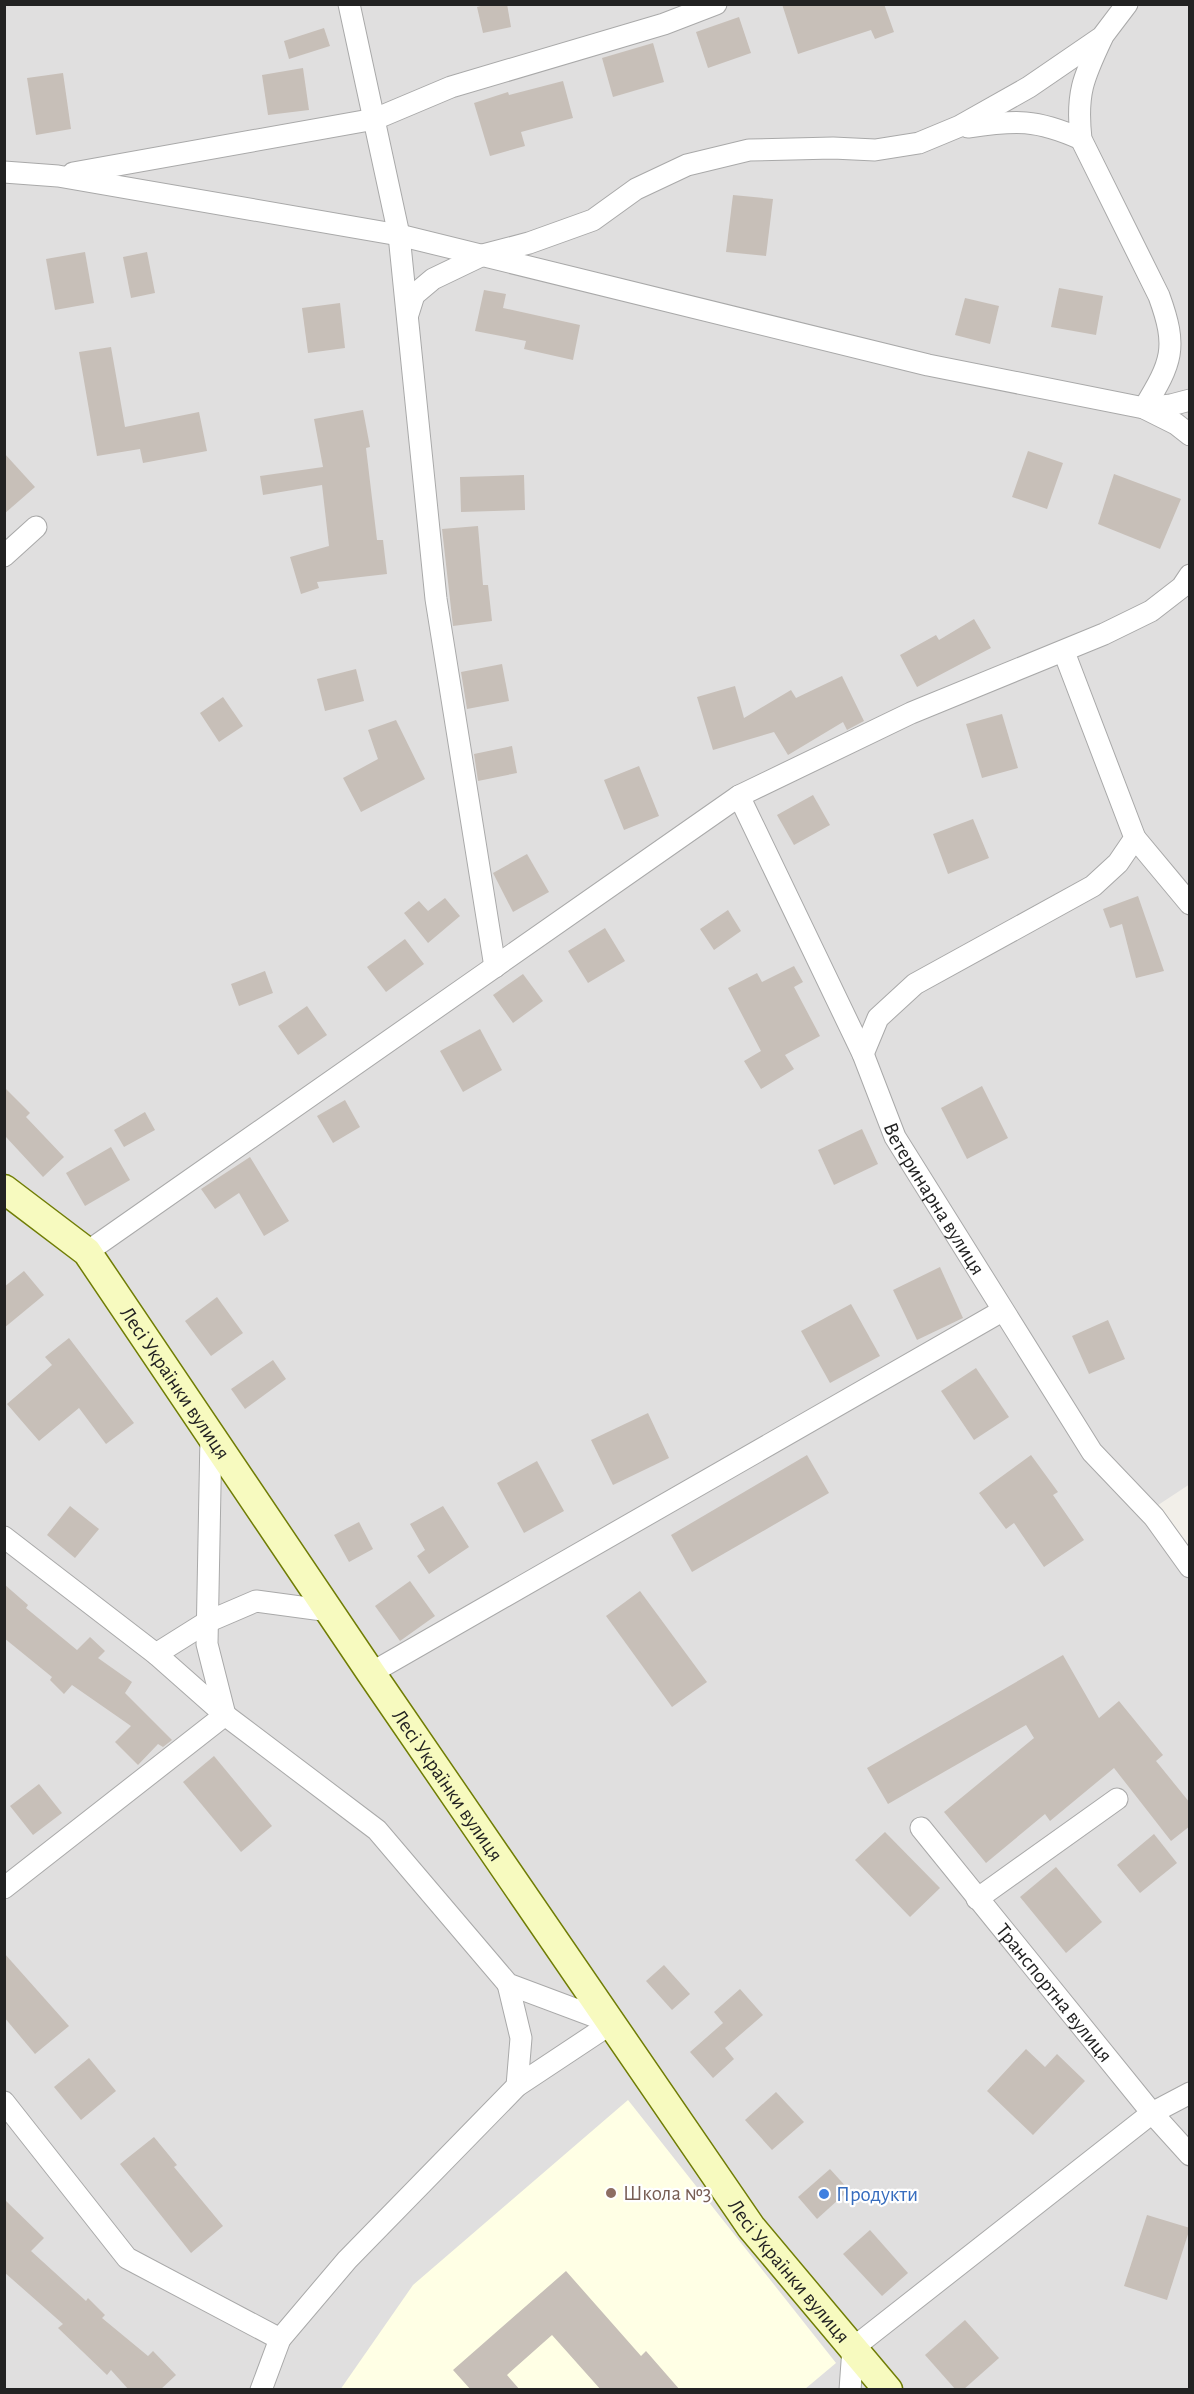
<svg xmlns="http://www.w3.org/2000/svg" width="1194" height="2394" font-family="'Alegreya Sans',sans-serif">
<rect width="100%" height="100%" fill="#f2efe9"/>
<polygon fill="#e0dfdf" points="5,5 1189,5 1190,1484 1149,1511 1190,1574 1189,2389 5,2390"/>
<polygon fill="#ffffe5" points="628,2100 836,2363 805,2389 340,2390 413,2285"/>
<g fill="#c7bfb8">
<polygon points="488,4 507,4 511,27 483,33 477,7"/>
<polygon points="782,4 884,4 894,32 875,39 871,30 798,54"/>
<polygon points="739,17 751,53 708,68 696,32"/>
<polygon points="324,28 330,46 289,59 284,41"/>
<polygon points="653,43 664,82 613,97 602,58"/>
<polygon points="303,68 309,110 268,115 262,75"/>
<polygon points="63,73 71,129 36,135 27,78"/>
<polygon points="563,81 573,118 521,132 525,146 490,156 474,103 508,92 509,95"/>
<polygon points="733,195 773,199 766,256 726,252"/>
<polygon points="85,252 94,303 55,310 46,259"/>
<polygon points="147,252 155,293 131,298 123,257"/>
<polygon points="1059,288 1103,296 1096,335 1051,327"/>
<polygon points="484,290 506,294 503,308 580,325 573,360 524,349 526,341 475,331"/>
<polygon points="965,298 999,306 990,344 955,335"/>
<polygon points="340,303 345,348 308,353 302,308"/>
<polygon points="111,347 125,427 199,412 207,451 143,463 140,449 97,456 79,352"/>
<polygon points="363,410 370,447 366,448 377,540 383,540 387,574 317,582 319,588 301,594 290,557 329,546 322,485 263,495 260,476 323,467 314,419"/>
<polygon points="1028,451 1063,463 1047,509 1012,497"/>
<polygon points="4,453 35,487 4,514"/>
<polygon points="1114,474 1181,499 1160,549 1098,524"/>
<polygon points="524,475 525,510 461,512 460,477"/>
<polygon points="478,526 483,585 488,585 492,621 453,626 442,529"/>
<polygon points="974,619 991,648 917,687 900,655 936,635 939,640"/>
<polygon points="502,664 509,701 467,709 461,672"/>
<polygon points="356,669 364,701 325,711 317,679"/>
<polygon points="842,676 864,721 847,730 843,722 788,755 774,732 713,750 697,697 735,686 744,718 791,690 796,698"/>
<polygon points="223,697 243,726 219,742 200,713"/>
<polygon points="1002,714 1018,768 982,778 966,724"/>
<polygon points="396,720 425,779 361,812 343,778 378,759 368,730"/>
<polygon points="512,746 517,773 478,781 474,754"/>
<polygon points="639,766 659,816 624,830 604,780"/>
<polygon points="813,795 830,825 794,845 777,815"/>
<polygon points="973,819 989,858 948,874 933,834"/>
<polygon points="527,854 549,892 513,912 493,873"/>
<polygon points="1138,896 1164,971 1136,978 1122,924 1110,928 1103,909"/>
<polygon points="445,898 460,916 428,943 404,913 419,901 428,911"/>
<polygon points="728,910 741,931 714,950 700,929"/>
<polygon points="605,928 625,961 588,983 568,951"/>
<polygon points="405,939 424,964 386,992 367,967"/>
<polygon points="794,966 803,982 794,987 820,1036 785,1055 794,1069 761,1089 744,1061 761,1051 728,988 757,973 762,982"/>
<polygon points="265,971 273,993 239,1006 231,984"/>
<polygon points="523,974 543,1001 513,1023 493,995"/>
<polygon points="307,1006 327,1035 298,1055 278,1026"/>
<polygon points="480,1029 502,1070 463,1092 440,1051"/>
<polygon points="982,1086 1008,1138 967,1159 941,1108"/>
<polygon points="4,1087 30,1113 26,1117 64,1157 43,1177 6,1137 4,1139"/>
<polygon points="345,1100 360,1127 333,1143 317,1116"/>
<polygon points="145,1112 155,1130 124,1147 114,1130"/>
<polygon points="862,1129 878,1164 834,1185 818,1150"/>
<polygon points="111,1147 130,1180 85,1206 66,1173"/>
<polygon points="250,1157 289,1221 264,1236 239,1193 215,1209 201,1189"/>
<polygon points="940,1267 963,1318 917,1340 893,1290"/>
<polygon points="24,1271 44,1295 4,1328 4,1287"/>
<polygon points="217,1297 243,1333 211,1356 185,1321"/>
<polygon points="851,1304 880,1356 830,1383 801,1331"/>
<polygon points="1108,1320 1125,1359 1089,1374 1072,1336"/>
<polygon points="69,1338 134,1423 106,1444 79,1408 39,1441 7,1404 52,1365 45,1357"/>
<polygon points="273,1360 286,1379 245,1409 231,1389"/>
<polygon points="976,1368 1009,1417 974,1440 941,1391"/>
<polygon points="648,1413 669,1458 613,1485 591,1440"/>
<polygon points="807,1455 829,1493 692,1572 671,1535"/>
<polygon points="1031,1455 1058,1492 1053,1495 1084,1540 1044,1567 1014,1523 1006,1529 979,1493"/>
<polygon points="537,1461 564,1511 524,1533 497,1483"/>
<polygon points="70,1506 99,1529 75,1558 47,1535"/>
<polygon points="443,1506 469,1547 429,1574 417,1556 425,1550 410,1524"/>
<polygon points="359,1522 373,1549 349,1562 334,1535"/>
<polygon points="410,1581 435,1616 400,1641 375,1606"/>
<polygon points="4,1584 28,1605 26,1608 77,1650 90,1637 105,1651 98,1658 132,1682 125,1693 172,1740 163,1747 158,1744 138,1765 115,1742 131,1726 72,1685 64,1694 50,1680 52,1677 4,1638"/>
<polygon points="640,1591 707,1682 672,1707 606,1616"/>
<polygon points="1063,1655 1099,1718 1119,1701 1163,1755 1156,1761 1190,1803 1190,1826 1171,1841 1114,1768 1050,1821 1045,1814 986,1863 944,1812 1034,1738 1026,1725 888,1804 867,1768"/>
<polygon points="214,1756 272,1826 241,1852 183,1782"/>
<polygon points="39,1784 62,1813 33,1835 10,1806"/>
<polygon points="885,1832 940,1888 910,1917 855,1860"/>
<polygon points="1154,1834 1177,1863 1140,1893 1117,1865"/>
<polygon points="1056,1867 1102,1922 1066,1953 1020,1897"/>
<polygon points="4,1953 69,2026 35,2054 4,2017"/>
<polygon points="664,1965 690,1994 672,2010 646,1981"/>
<polygon points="740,1989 763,2015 725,2048 734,2059 713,2078 690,2052 723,2023 714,2012"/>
<polygon points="1026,2049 1045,2067 1057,2054 1085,2081 1033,2135 987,2091"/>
<polygon points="89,2058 116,2091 81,2120 54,2087"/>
<polygon points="776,2092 804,2122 772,2150 745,2120"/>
<polygon points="154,2137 177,2165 174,2167 223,2226 191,2253 120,2164"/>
<polygon points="830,2169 849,2190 817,2219 798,2197"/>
<polygon points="4,2199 44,2238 31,2251 86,2301 88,2298 105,2315 102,2318 148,2356 153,2351 176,2375 160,2390 129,2390 111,2370 107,2375 58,2328 63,2324 4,2272"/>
<polygon points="1147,2215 1190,2228 1167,2300 1124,2286"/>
<polygon points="870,2230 908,2273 882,2296 843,2254"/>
<polygon points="566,2271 641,2356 646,2351 680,2390 601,2390 552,2335 507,2375 520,2390 471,2390 453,2370"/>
<polygon points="965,2320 999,2358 963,2390 956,2390 925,2355"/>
</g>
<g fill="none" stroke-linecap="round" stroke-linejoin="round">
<defs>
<g id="street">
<polyline points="349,4 399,235 436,599 495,967"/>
<path d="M 1102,38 C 1083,78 1076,94 1081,139 L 1159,296 C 1178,348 1172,362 1144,408"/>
<path d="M 968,127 C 1016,120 1036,119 1081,139"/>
<polyline points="4,172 58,176 399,235 928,365 1144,408 1176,424 1190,435"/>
<polyline points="73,173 375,119 451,87 664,24 716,4"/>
<polyline points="408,314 414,295 433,279 483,255 529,243 593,220 636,189 687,165 749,150 833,148 875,150 919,143 960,126 1029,87 1102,37 1127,4"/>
<polyline points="1145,408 1171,405 1190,400"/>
<polyline points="4,556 36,527"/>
<path id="s1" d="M 739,796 L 863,1054 L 895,1137 L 1092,1452 L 1154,1517 L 1190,1567"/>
<polyline points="1135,838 1190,904"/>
<polyline points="863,1054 878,1018 915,984 1093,886 1118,863 1135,838 1064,652"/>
<polyline points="87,1252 739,796 911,713 1104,634 1151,611 1182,587 1190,575"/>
<polyline points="4,1537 156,1654 225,1715 377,1830 508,1984 612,2023"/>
<polyline points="156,1654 207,1622 256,1601 330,1611"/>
<polyline points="371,1673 1002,1311"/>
<path id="s2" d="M 921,1828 L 1152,2113 L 1190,2155"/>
<polyline points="4,1888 225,1715 207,1644 211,1435"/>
<polyline points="977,1899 1117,1799"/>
<polyline points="508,1984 521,2038 517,2086"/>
<polyline points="4,2102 127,2258 280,2339"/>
<polyline points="261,2390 280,2339 347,2260 517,2086 612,2023"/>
<polyline points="850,2390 853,2348 1152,2113 1190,2093"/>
</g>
<g id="secondary">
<path id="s3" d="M 4,1189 L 87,1252 L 371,1673 L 751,2227 L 888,2390"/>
</g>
</defs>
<use href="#street" stroke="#a9a9a9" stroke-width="23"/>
<use href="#secondary" stroke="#707d05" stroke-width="31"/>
<use href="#street" stroke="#fff" stroke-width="21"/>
<use href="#secondary" stroke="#f7fabf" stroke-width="28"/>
</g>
<circle fill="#8d6e63" stroke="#fff" stroke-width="2" cx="611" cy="2193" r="6"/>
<circle fill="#3f7fe0" stroke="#fff" stroke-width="2" cx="824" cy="2194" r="6"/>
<g text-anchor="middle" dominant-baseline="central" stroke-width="4.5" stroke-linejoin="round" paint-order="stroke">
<g font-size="21" fill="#222" stroke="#fff">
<text stroke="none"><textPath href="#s1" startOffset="448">Ветеринарна вулиця</textPath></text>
<text stroke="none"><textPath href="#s3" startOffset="262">Лесі Українки вулиця</textPath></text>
<text stroke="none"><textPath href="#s3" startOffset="748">Лесі Українки вулиця</textPath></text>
<text stroke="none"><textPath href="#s2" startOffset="212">Транспортна вулиця</textPath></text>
<text stroke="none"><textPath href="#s3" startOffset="1342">Лесі Українки вулиця</textPath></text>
</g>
<g font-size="21" fill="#785e54" stroke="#fff" text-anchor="start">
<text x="623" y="2193">Школа №3</text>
</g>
<g font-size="21" fill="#366cbe" stroke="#fff" text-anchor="start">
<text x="836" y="2194">Продукти</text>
</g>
</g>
<rect width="1194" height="2394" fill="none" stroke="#222222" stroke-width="12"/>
</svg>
